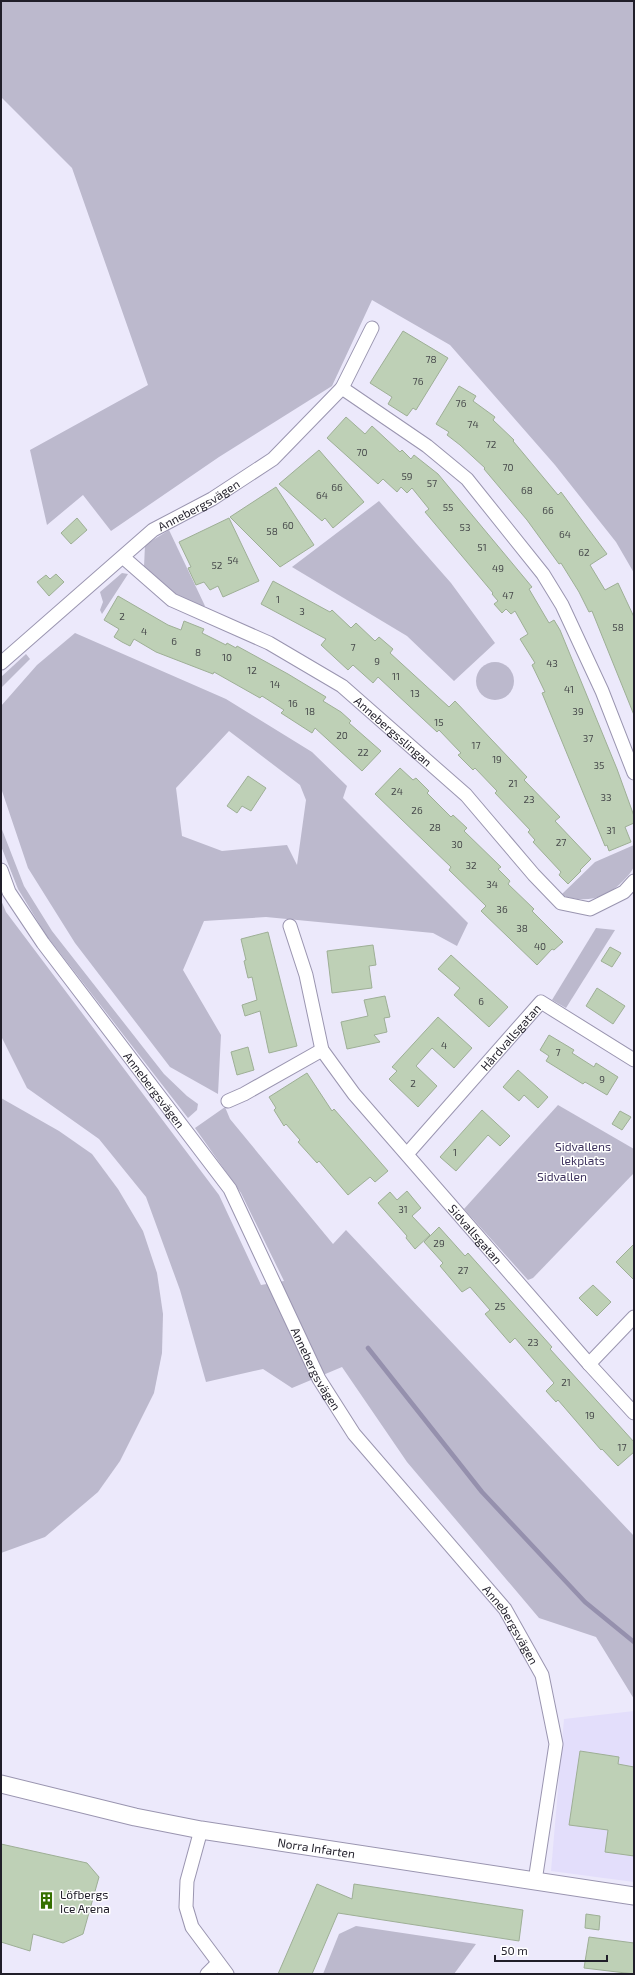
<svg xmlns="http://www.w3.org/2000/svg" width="635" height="1975" font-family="'Exo 2',sans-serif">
<rect width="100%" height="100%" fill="#ece9fb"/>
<polygon fill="#e3defb" points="634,1711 634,1882 551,1871 564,1719"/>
<g fill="#bcb9cd" fill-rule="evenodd">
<polygon points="1,1 634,1 634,573 616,542 555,465 450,345 372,300 332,386 219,457 111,531 83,495 47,525 30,450 148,385 72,168 1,97"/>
<polygon points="379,501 451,583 495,643 454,681 407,636 292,567"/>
<polygon points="169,530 205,606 201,608 172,595 144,567 145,545"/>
<polygon points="122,573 128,574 102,614 100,610 103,602 100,592"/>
<path d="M 75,633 L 226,699 L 312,752 L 347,786 L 343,798 L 468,923 L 457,946 L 433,933 L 266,917 L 204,921 L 183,970 L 221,1035 L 218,1094 L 170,1067 L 75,943 L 28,868 L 1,788 L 1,706 L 37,665 ZM 229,731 L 300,785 L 306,800 L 297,865 L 287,845 L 222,851 L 182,836 L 176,788 Z"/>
<polygon points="26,654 30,659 1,688 1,677"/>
<circle cx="495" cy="681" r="19"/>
<polygon points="1,827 24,886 52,931 164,1074 187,1096 198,1104 197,1110 188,1118 46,935 18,889 1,846"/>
<path d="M 634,845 C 634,851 635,860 634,866 C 632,872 627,877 623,881 C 606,899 584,904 561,895 L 595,862 Z"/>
<polygon points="1,900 6,912 219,1195 261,1285 284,1281 241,1193 195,1128 225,1107 230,1119 333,1244 346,1230 634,1536 634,1699 596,1637 539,1618 407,1462 342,1367 292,1388 263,1369 206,1382 180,1290 146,1197 99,1139 27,1088 1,1036"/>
<polygon points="596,928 615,930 566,1008 552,1000"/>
<polygon points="1,1098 59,1131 92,1154 118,1189 143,1231 157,1273 163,1314 162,1353 154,1393 120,1461 98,1492 45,1537 1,1553"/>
<polygon points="558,1105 634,1149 634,1173 533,1278 528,1280 464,1209"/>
<polygon points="356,1926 476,1944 454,1974 323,1974 339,1934"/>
</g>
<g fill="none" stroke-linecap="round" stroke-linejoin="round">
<polyline stroke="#9590ad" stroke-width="4.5" points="368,1348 482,1492 585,1602 634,1642"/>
</g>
<g fill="#bed0b6" stroke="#9eaf96">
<polygon points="403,331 448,358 416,410 413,408 407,416 388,404 392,397 370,383"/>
<polygon points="459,386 476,396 473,401 495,417 493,420 514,440 513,441 558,495 561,492 607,554 590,565 605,590 618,583 634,617 634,715 592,611 589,612 579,592 561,563 559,564 527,520 484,469 485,468 460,445 447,435 449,432 436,424"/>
<polygon points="346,417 365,434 372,426 400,452 402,450 411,459 414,455 438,474 532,587 529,589 549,623 554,620 560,630 617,769 634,816 634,823 625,827 631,842 609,851 607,845 605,846 542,693 545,692 532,665 535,663 520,639 528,634 515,611 511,614 506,609 502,613 494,604 498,601 492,594 493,593 425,512 429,509 412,488 407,493 401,487 397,492 383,479 378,484 327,438"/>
<polygon points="319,450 364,502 333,528 325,518 322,521 279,484"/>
<polygon points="276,487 314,545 280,567 230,517"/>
<polygon points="77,518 87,530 71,544 61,533"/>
<polygon points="229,518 259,581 223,597 218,586 210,590 204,582 196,585 188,568 191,567 179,542"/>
<polygon points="56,574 64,582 49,596 37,582 46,575 50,579"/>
<polygon points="273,581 330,612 332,610 351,628 356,623 375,641 379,637 393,649 390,653 449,707 455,701 527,777 524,780 560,817 555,821 591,859 580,870 581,871 568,884 559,875 561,872 533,842 535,840 528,832 530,830 495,793 497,791 475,768 473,770 458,755 461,753 439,730 437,732 378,677 373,683 353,665 348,670 321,645 326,639 261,604"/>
<polygon points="118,596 168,625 181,630 184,621 204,629 202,633 226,645 227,643 236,648 237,646 288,674 326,697 323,701 341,712 351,721 349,723 381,751 362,771 315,728 312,733 281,713 284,710 262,696 260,698 214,672 213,674 156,652 134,639 130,646 122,642 114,637 119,629 104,620"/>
<polygon points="400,768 413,780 416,778 429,791 427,793 451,817 453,815 467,828 464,831 501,867 498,869 510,881 508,884 534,909 532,911 563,942 554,950 552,949 537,965 481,911 486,906 449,870 451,867 375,794"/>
<polygon points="248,776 266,788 251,811 242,806 237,813 227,806"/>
<polygon points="268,932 297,1046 269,1053 260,1011 245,1016 242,1005 257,1000 252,977 248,978 244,961 246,960 241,939"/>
<polygon points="373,945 376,965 369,966 372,988 332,993 327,951"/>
<polygon points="610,947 621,953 612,967 601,961"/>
<polygon points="451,955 508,1007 489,1027 454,995 460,988 438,969"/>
<polygon points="597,988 625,1006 613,1024 586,1006"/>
<polygon points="385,996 390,1017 384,1018 387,1032 374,1035 380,1042 347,1049 341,1022 368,1016 364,1000"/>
<polygon points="438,1017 472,1048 454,1068 432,1048 416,1066 437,1086 418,1107 389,1079 397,1071 392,1067"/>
<polygon points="549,1035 574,1050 572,1053 594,1067 596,1063 618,1077 607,1095 585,1082 583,1084 546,1061 549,1056 540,1050"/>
<polygon points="248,1047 254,1070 237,1075 231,1052"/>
<polygon points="518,1070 548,1097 538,1108 524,1095 519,1101 503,1087"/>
<polygon points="307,1073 332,1111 334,1109 388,1171 375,1182 370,1177 348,1195 319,1161 317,1163 298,1142 300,1140 286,1124 284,1126 274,1110 276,1108 269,1097"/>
<polygon points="482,1110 510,1136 500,1146 488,1135 456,1171 440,1157"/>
<polygon points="620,1111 631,1117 622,1130 612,1124"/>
<polygon points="407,1191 421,1208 412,1216 430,1235 415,1249 406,1238 407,1236 378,1203 390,1192 397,1200"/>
<polygon points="439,1227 465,1256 468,1253 552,1347 550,1349 634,1442 634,1452 618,1466 602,1449 601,1450 558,1400 556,1402 546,1391 554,1383 515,1338 510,1343 485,1314 490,1310 470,1287 462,1292 440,1266 443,1263 424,1242"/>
<polygon points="634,1244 634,1280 616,1262"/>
<polygon points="593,1285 611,1302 597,1316 579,1298"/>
<polygon points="580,1751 619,1757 618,1764 634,1767 634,1856 605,1852 608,1830 569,1825"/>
<polygon points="1,1844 87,1863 99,1877 83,1934 63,1943 33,1934 30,1951 1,1942"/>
<polygon points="317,1884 352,1899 354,1884 523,1910 519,1941 338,1913 312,1974 278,1974"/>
<polygon points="586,1914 600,1916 599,1930 585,1928"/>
<polygon points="589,1937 634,1943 634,1974 584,1968"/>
</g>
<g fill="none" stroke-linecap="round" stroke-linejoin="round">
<defs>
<g id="minor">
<polyline points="342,388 427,446 467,479 543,574 562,605 602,691 634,773"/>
<path id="s1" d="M 124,558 L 172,600 L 269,643 L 342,686 L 466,795 L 534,875 L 561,903 L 590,909 L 624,892 L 634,881"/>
<path id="s2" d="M 1,663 L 153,530 L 212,499 L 273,459 L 342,388 L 372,328"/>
<path id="s3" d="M 1,870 L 9,892 L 43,943 L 230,1189 L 319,1379 L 354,1434 L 505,1609 L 542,1675 L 556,1744 L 535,1881"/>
<path id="s4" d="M 290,926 L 306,975 L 322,1050 L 354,1094 L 589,1364 L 634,1413"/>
<polyline points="228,1101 244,1094 322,1050"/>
<path id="s5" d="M 407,1154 L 541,1002 L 634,1060"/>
<polyline points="589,1364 634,1317"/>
<polyline points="201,1830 187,1881 186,1907 192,1927 227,1974"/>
<polyline points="207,1974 218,1963"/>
</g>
<g id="tertiary">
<path id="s6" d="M 1,1784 L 135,1817 L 201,1830 L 634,1896"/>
</g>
</defs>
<use href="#minor" stroke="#9a95b0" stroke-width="15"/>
<use href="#tertiary" stroke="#9a95b0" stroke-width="19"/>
<use href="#minor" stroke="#fff" stroke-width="13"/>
<use href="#tertiary" stroke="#fff" stroke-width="17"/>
</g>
<defs>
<symbol id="building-bare" viewBox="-9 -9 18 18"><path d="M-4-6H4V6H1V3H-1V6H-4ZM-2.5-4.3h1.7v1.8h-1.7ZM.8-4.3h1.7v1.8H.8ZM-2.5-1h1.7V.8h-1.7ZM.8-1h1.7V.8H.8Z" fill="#346f00" stroke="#fff" stroke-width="2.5" paint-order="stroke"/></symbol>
</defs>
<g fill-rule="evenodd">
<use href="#building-bare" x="34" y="1888" width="25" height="25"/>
</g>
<g text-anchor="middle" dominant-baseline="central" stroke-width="3" stroke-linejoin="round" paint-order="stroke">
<g font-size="10" fill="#484a4c">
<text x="431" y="359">78</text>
<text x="418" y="381">76</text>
<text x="461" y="403">76</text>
<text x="473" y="424">74</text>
<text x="491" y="444">72</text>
<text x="362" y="452">70</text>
<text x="508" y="467">70</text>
<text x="407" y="476">59</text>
<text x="432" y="483">57</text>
<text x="337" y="487">66</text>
<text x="527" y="490">68</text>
<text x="322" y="495">64</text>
<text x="448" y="507">55</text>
<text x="548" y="510">66</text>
<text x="288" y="525">60</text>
<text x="465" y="527">53</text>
<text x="272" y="531">58</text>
<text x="565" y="534">64</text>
<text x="482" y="547">51</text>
<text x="584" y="552">62</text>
<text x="233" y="560">54</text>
<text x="217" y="565">52</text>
<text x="498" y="568">49</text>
<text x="508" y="595">47</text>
<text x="278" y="599">1</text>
<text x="302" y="611">3</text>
<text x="122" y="616">2</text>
<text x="618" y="627">58</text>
<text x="144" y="631">4</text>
<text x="174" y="641">6</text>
<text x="353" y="647">7</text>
<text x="198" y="652">8</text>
<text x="227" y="657">10</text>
<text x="377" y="661">9</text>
<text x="552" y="663">43</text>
<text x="252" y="670">12</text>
<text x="396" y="676">11</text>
<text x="275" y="684">14</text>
<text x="569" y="689">41</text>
<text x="415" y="693">13</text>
<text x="293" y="703">16</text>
<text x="310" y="711">18</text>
<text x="578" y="711">39</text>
<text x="439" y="722">15</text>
<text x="342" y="735">20</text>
<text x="588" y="738">37</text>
<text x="476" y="745">17</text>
<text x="363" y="752">22</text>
<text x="497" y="759">19</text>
<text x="599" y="765">35</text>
<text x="513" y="783">21</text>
<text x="397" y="791">24</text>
<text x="606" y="797">33</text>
<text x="529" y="799">23</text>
<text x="417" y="810">26</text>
<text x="435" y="827">28</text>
<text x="611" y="830">31</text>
<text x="561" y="842">27</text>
<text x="457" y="844">30</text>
<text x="471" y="865">32</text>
<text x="492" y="884">34</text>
<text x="502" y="909">36</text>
<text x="522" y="928">38</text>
<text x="540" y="946">40</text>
<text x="481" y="1001">6</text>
<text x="444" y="1045">4</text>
<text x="558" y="1052">7</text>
<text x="602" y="1079">9</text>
<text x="413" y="1083">2</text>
<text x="455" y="1152">1</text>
<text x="403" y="1209">31</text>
<text x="439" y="1243">29</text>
<text x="463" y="1270">27</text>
<text x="500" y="1306">25</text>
<text x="533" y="1342">23</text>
<text x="566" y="1382">21</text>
<text x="590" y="1415">19</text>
<text x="622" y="1447">17</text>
</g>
<g font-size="12" fill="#201e29" stroke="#fff">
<text stroke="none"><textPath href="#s2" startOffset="254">Annebergsvägen</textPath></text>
<text stroke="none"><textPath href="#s1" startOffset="323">Annebergsslingan</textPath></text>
<text stroke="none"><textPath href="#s5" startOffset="156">Hårdvallsgatan</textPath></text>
<text stroke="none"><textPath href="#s3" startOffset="269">Annebergsvägen</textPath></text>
<text stroke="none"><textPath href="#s4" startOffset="368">Sidvallsgatan</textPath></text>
<text stroke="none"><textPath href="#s3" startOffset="593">Annebergsvägen</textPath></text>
<text stroke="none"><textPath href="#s3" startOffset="916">Annebergsvägen</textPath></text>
<text stroke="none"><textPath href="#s6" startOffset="322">Norra Infarten</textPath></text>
</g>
<g font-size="12" fill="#3d325d" stroke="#fff">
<text x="583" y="1146">Sidvallens<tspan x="583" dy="14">lekplats</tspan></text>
<text x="562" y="1176">Sidvallen</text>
</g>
<g font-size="12" fill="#201e29" stroke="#fff" text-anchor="start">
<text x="60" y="1894">Löfbergs<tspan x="60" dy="14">Ice Arena</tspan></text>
</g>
</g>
<rect width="635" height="1975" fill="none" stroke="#201e29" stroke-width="4"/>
<path d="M495 1955v6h112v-6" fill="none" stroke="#201e29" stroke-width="2"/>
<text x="501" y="1955" font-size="12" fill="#201e29" stroke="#ffffff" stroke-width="3" paint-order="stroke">50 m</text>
</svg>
